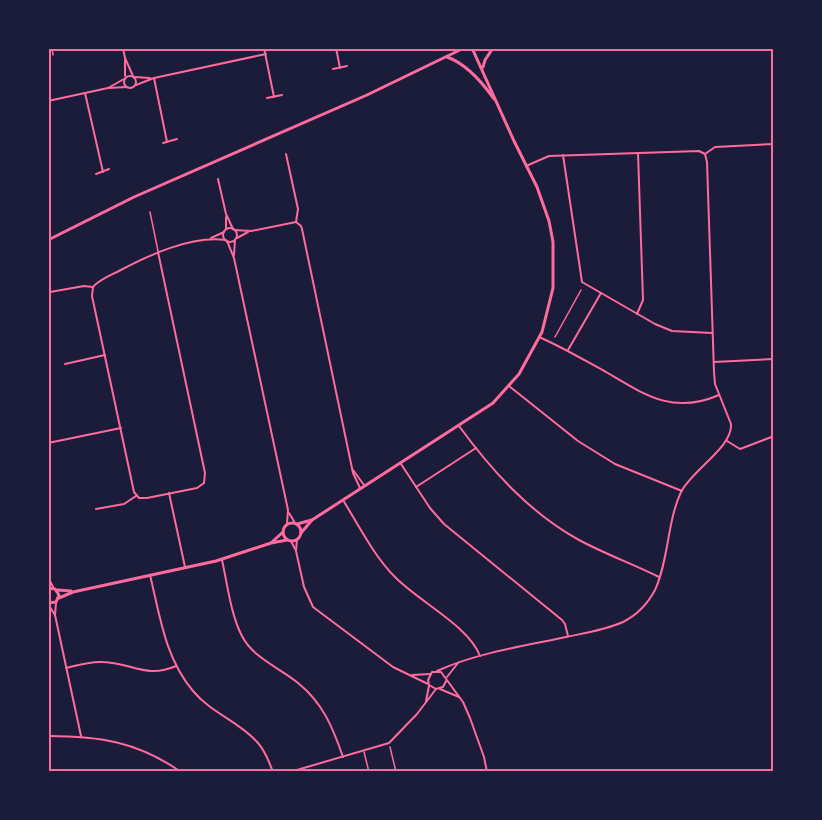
<svg xmlns="http://www.w3.org/2000/svg" width="822" height="820" font-family="'IBM Plex Sans',sans-serif">
<rect width="100%" height="100%" fill="#1b1b3a"/>
<g fill="none" stroke-linecap="round" stroke-linejoin="round">
<g stroke="#ff6b9d" stroke-width="1.5">
<polyline points="555,337 581,290"/>
<polyline points="390,747 396,772"/>
</g>
<g stroke="#ff6b9d" stroke-width="1.5">
<polyline points="52,48 53,55"/>
<polyline points="150,212 158,251"/>
<polyline points="364,752 369,772"/>
</g>
<g stroke="#ff6b9d" stroke-width="2">
<polyline points="123,48 125,58 133,76"/>
<polyline points="264,48 274,97"/>
<polyline points="336,48 340,68"/>
<polyline points="125,58 125,76"/>
<polyline points="333,69 347,66"/>
<circle cx="130" cy="82" r="6"/>
<polyline points="135,77 150,78"/>
<polyline points="154,78 167,142"/>
<polyline points="136,85 154,78 266,54"/>
<polyline points="108,88 124,79"/>
<polyline points="85,93 103,172"/>
<polyline points="267,98 282,95"/>
<polyline points="48,101 108,88 127,87"/>
<polyline points="163,143 177,139"/>
<polyline points="286,154 298,209 296,222"/>
<polyline points="705,154 715,147 774,144"/>
<polyline points="563,155 582,282 655,324 672,331 712,333"/>
<polyline points="96,174 109,169"/>
<polyline points="218,179 226,214 233,229"/>
<polyline points="296,222 301,226 302,229 353,473 360,488"/>
<circle cx="230" cy="235" r="7"/>
<polyline points="226,229 226,217"/>
<polyline points="234,230 251,231 296,222"/>
<polyline points="211,238 224,232"/>
<polyline points="237,238 248,232"/>
<polyline points="227,241 234,258 288,510 287,524"/>
<polyline points="234,255 235,240"/>
<polyline points="93,287 92,296 134,492 139,498 147,498 197,488 204,483 205,473 158,252"/>
<path d="M 93,287 C 99,280 109,276 117,272 C 147,256 191,235 226,240"/>
<polyline points="50,292 84,286 93,287"/>
<polyline points="637,314 643,300 638,153"/>
<path d="M 539,337 C 562,347 584,360 606,372 C 645,395 673,415 719,395"/>
<polyline points="568,350 601,293"/>
<polyline points="714,362 774,359"/>
<polyline points="65,364 105,355"/>
<polyline points="509,386 578,441 615,464 682,491"/>
<path d="M 459,426 C 492,471 530,513 579,540 C 605,554 633,564 659,577"/>
<polyline points="727,441 740,449 774,436"/>
<polyline points="48,443 121,428"/>
<polyline points="401,464 430,508 444,524 562,620 565,624 568,636"/>
<polyline points="353,470 364,485"/>
<polyline points="416,487 476,448"/>
<polyline points="169,493 185,567"/>
<path d="M 343,500 C 359,526 374,556 395,577 C 418,601 469,626 480,656"/>
<polyline points="96,509 124,504 136,496"/>
<polyline points="289,513 295,523"/>
<polyline points="297,539 296,551 304,587 313,607 393,667 428,684"/>
<polyline points="291,541 295,549"/>
<path d="M 222,560 C 227,582 231,616 242,636 C 253,658 280,668 298,683 C 323,703 333,728 343,757"/>
<path d="M 150,575 C 160,616 165,658 193,691 C 211,713 240,722 258,743 C 266,752 269,762 273,772"/>
<polyline points="48,577 53,587"/>
<polyline points="48,604 55,615 81,736"/>
<polyline points="55,615 56,603"/>
<path d="M 66,668 C 78,665 91,661 103,662 C 133,663 146,679 176,666"/>
<path d="M 437,671 C 476,653 524,646 566,637 C 585,633 605,630 623,622 C 637,615 648,603 655,590 C 669,559 667,522 681,492 C 692,470 733,447 731,424 L 715,384 L 714,372 L 707,162 L 705,154 L 699,151 L 549,156 L 526,166"/>
<polyline points="412,675 430,674"/>
<polyline points="447,677 458,663"/>
<polyline points="446,681 443,687 436,689 429,685 428,680 432,672 441,672 463,702 470,718 484,757 487,772"/>
<polyline points="440,689 459,697"/>
<polyline points="426,701 429,686"/>
<path d="M 48,736 C 100,736 138,742 181,772"/>
<polyline points="290,772 389,743 417,714 436,689"/>
</g>
<g stroke="#ff6b9d" stroke-width="3">
<path d="M 447,57 C 467,64 482,82 494,99"/>
<polyline points="483,67 485,60 493,48"/>
<circle cx="292" cy="532" r="9"/>
<polyline points="297,524 312,520"/>
<polyline points="301,533 312,520 493,403 519,374 542,332 553,288 553,242 549,221 537,187 514,141 472,48"/>
<polyline points="272,542 283,532"/>
<polyline points="48,588 55,589 59,595 56,602 48,603"/>
<polyline points="57,590 71,591"/>
<polyline points="59,598 73,592 216,561 271,543 287,540"/>
</g>
<polyline stroke="#ff6b9d" stroke-width="3" points="48,240 134,197 367,95 464,48"/>
</g>
<rect width="822" height="820" fill="none" stroke="#1b1b3a" stroke-width="99"/>
<rect x="50" y="50" width="722" height="720" fill="none" stroke="#ff6b9d" stroke-width="2"/>
</svg>
